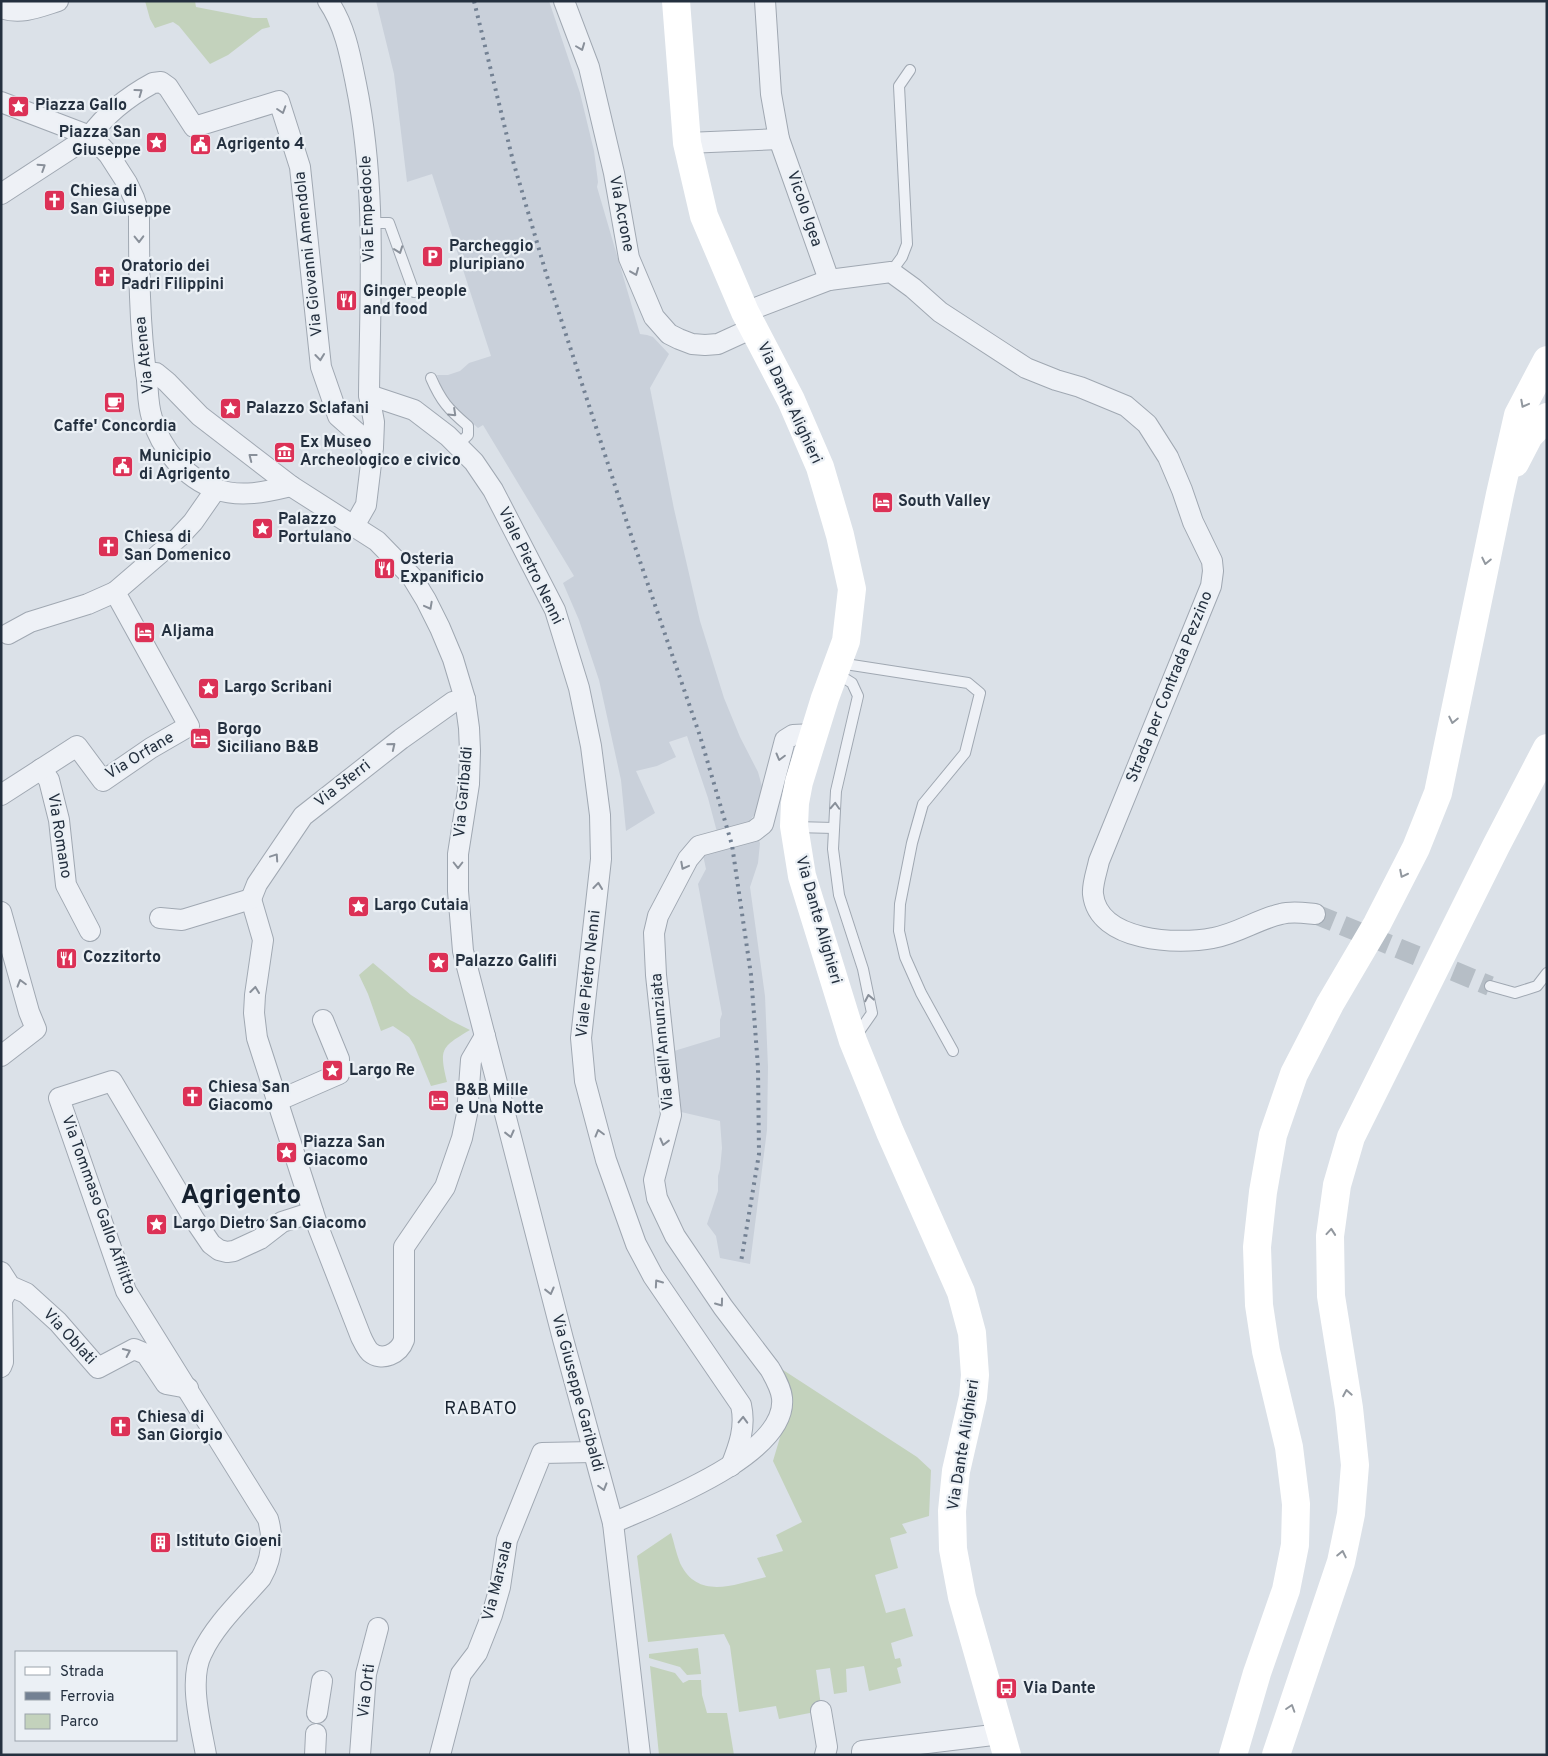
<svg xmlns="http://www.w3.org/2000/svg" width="1548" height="1756" font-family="Overpass,sans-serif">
<rect width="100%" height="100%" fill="#dbe1e8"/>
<polygon fill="#c9d0da" points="376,1 549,1 580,93 594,151 598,182 597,187 640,334 647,335 653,337 669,354 650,388 674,509 700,621 724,698 740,737 758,772 763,790 759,808 749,822 760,843 758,863 750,887 765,996 768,1067 767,1130 750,1264 720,1258 716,1236 707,1224 718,1191 718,1176 720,1169 722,1148 720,1121 681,1112 674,1051 720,1037 720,1020 722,1014 698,884 706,869 703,855 717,832 708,798 687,736 669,742 676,757 657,766 636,771 655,813 626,831 621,780 599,680 579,620 563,583 574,576 483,425 478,428 447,400 443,393 437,375 448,375 460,371 469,363 491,356 432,174 407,182 394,74"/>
<g fill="#c3d2bc">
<polygon points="145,1 195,1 196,7 253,18 267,18 270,27 262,29 228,55 210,64 179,26 173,22 155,28 150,19"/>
<path d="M 373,963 L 411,995 L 450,1020 L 470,1030 C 441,1047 439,1049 447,1082 L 431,1086 L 414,1045 L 409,1037 L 393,1026 L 381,1031 L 368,994 L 359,975 Z"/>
<path d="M 780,1368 L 917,1457 L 931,1470 L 929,1516 L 902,1524 L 907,1533 L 890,1538 L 898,1568 L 875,1575 L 886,1613 L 905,1608 L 913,1636 L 891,1643 L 895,1659 L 900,1658 L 902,1666 L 897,1668 L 901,1683 L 869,1691 L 864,1666 L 846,1669 L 847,1692 L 834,1694 L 830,1668 L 816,1670 L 821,1706 L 815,1712 L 779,1719 L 776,1706 L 739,1712 L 730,1646 L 724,1634 L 648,1642 L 637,1556 L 671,1533 C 674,1542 676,1553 680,1563 C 698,1601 735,1584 766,1577 L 757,1558 L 783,1551 L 776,1535 L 802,1522 L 773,1461 L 789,1407 Z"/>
<polygon points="698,1648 701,1674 687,1675 680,1667 649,1658 649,1654"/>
<polygon points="650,1666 675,1673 683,1683 689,1680 701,1680 702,1695 707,1713 727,1713 734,1755 659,1755"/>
</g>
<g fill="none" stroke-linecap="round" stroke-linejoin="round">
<polyline stroke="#b6bec6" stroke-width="20" stroke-dasharray="20 10" stroke-linecap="butt" points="1315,914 1490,986"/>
<defs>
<g id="lane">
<polyline points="371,223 389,223 414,292"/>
<polyline points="891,272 902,257 907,244 899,86 910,70"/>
<path d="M 431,378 C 441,401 448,409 468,426 L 468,435 L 458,445"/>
<polyline points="839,663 968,683 980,693 965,753 923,804 912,843 900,904 899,931 905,957 921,993 953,1051"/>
<polyline points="836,673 852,683 858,696 836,791 833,849 839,895 863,969 872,1013 856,1036"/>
<polyline points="795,827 834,828"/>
<polyline points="1490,986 1515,993 1537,986 1547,973"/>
</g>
<g id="street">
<path d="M 328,1 C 345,26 350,54 356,84 C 377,186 370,291 369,395 L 374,422 L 373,447 L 366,505 L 354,526"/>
<polyline points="564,1 589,67 614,173 629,258 654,317 669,334 679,339 692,344 705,345 718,344 753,328"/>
<polyline points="765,1 771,94 779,139 829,280"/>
<path d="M 1,8 C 21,15 39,7 58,1"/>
<path d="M 1,102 L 90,136 L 95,140 L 109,155 L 127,183 L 134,198 L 139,213 C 139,269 139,325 147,380 C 148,392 148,406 152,418 C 161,449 185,478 216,489 C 240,498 266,492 291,486"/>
<polyline points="687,143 779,139"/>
<path d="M 1,194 L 90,136 C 106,114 129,96 153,83 L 161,82 L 168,87 L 194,127 L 279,101 L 300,167 L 321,367 L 338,416 L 373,447"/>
<path d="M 745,312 L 829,280 L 891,272 L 913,288 L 940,312 L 1026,368 L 1056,380 L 1080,387 L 1126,406 L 1147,424 L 1168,457 L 1182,490 L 1193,522 L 1212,561 L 1213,571 L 1211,586 L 1099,861 C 1097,871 1092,884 1093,894 C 1098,942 1178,945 1213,938 C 1237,934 1258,919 1281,914 C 1292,911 1304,913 1315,914"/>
<polyline points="146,373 156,373 167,382 200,416 291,486 377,541 412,577 426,600 440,628 453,659 465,699 469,728 470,751 469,784 458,854 458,891 463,951 563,1339 613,1523 640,1755"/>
<path d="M 369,395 L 414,410 L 448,436 L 474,462 L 493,490 L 555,610 L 579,688 L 591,746 L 600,815 L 601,859 L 581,1038 L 585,1081 L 606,1160 L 636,1244 L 653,1276 L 741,1405 C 746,1427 739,1446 731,1466"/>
<polyline points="8,634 30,622 88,604 115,592"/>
<polyline points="41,769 49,780 59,820 66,885 90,931"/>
<polyline points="1,795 77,746 103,781 151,748 189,726 115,592 179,537 193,522 216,489"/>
<path d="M 251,899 L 263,940 L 255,995 L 254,1013 L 257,1038 L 318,1227 L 361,1337 C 364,1343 366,1348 370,1352 C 382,1362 399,1354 404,1340 L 404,1247 L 445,1187 L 462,1138 L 467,1114 L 471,1060 L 485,1036"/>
<polyline points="251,899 257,884 303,816 401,739 453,702 465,699"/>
<polyline points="1,912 29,1012 36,1029 1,1056"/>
<polyline points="160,918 182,920 251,899"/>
<polyline points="277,1101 339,1074 339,1059 323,1020"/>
<polyline points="1,1272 10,1286 26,1293 58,1322 98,1368 134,1349 146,1354 166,1384 188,1388"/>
<polyline points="1,1367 3,1362 2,1300 10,1286"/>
<path d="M 613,1523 C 655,1504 788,1455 782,1398 C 781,1388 775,1378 770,1369 L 723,1307 L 675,1236 L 657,1198 L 654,1180 L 671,1115 L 656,975 L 654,933 L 658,916 L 688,859 L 699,846 L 754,831 L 763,824 L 785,740 L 793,735 L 814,734"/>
<polyline points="821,1711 827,1747 825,1755"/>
<polyline points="317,1713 322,1681"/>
<path d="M 206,1755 C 201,1726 188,1680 202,1653 C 215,1625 241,1601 261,1578 C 272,1559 274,1540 268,1519 L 126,1291 L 59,1098 L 112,1081 L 194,1219 L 211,1244 L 219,1250 L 227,1252 L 234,1251 L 260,1239 L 282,1222 L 313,1212"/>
<polyline points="315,1755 316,1734"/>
<polyline points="360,1755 366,1674 378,1628"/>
<polyline points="440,1755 461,1674 477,1653 492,1615 500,1587 507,1540 542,1453 593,1452"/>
<polyline points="862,1755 862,1751 1001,1734"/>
</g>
</defs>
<use href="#lane" stroke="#a0a8b2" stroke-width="12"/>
<use href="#street" stroke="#a0a8b2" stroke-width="22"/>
<use href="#lane" stroke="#eef1f6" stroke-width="10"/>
<use href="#street" stroke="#eef1f6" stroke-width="20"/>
<g stroke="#fff" stroke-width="28">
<polyline points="676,1 687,143 704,216 745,312 791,400 820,467 840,535 852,589 846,641 825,698 799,782 795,803 794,826 802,876 853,1041 890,1132 961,1292 972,1333 975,1375 973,1397 956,1471 952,1511 953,1549 962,1597 1007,1755"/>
<polyline points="1515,463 1529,436 1547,417"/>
<polyline points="1233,1755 1257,1673 1286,1590 1295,1545 1296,1504 1289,1447 1266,1351 1259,1305 1257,1247 1263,1192 1273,1135 1294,1074 1330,1004 1377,924 1416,848 1438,793 1500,494 1518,415 1547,360"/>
<polyline points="1276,1755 1341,1562 1351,1514 1355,1465 1349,1408 1331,1296 1330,1236 1337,1185 1351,1137 1496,846 1547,748"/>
</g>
<polyline stroke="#738193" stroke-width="4" stroke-dasharray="2.5 5" stroke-linecap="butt" points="474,1 513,161 546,273 632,538 700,736 732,845 751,975 758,1067 759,1154 741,1262"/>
</g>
<defs><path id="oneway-chevron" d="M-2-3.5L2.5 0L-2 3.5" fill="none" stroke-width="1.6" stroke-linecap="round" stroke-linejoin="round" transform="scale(1.25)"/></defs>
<g stroke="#89909a">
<use href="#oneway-chevron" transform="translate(581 47) rotate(69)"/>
<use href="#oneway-chevron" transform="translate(139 92) rotate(-36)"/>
<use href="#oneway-chevron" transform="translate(282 110) rotate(72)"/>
<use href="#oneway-chevron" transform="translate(42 167) rotate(-33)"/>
<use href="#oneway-chevron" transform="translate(139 239) rotate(89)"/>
<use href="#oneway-chevron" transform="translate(399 250) rotate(70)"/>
<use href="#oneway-chevron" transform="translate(635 272) rotate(68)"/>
<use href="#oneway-chevron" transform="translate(320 357) rotate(84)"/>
<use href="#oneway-chevron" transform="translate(453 413) rotate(43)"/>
<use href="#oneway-chevron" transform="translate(252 457) rotate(-142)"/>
<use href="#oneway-chevron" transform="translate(429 606) rotate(62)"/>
<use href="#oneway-chevron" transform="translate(392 746) rotate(-39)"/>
<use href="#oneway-chevron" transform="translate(780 757) rotate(105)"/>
<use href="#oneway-chevron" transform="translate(835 806) rotate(-87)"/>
<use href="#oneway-chevron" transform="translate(275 857) rotate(-56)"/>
<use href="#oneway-chevron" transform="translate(458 865) rotate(90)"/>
<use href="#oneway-chevron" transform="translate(684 866) rotate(118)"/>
<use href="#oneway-chevron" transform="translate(598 886) rotate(-84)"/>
<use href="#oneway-chevron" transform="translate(21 983) rotate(-106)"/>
<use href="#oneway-chevron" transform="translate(255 990) rotate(-83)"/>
<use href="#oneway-chevron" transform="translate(869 998) rotate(-101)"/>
<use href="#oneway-chevron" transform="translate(599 1133) rotate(-105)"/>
<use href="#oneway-chevron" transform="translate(510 1134) rotate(76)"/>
<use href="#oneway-chevron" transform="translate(664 1142) rotate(104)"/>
<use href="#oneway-chevron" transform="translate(658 1283) rotate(-125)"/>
<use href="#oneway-chevron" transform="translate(550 1291) rotate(76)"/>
<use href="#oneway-chevron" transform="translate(720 1303) rotate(54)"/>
<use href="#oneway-chevron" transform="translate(127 1352) rotate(-25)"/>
<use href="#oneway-chevron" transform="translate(743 1420) rotate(-88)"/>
<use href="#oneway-chevron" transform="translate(603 1487) rotate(74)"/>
</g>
<g stroke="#92989f">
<use href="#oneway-chevron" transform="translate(1524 404) rotate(118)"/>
<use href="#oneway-chevron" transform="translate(1486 561) rotate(102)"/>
<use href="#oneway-chevron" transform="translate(1453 720) rotate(102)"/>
<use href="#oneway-chevron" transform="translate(1403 874) rotate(117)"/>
<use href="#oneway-chevron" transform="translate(1331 1232) rotate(-85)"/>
<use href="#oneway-chevron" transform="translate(1347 1393) rotate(-100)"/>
<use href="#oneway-chevron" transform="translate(1342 1554) rotate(-78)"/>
<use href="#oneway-chevron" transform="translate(1291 1708) rotate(-72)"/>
</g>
<defs>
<symbol id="sight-square" viewBox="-11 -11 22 22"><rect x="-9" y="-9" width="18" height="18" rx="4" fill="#dc3156" stroke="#ebf0f5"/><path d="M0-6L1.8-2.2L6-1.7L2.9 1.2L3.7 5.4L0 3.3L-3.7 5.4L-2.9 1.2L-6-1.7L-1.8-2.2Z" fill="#fff"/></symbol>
<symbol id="civic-square" viewBox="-11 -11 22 22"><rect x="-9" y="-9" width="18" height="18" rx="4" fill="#dc3156" stroke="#ebf0f5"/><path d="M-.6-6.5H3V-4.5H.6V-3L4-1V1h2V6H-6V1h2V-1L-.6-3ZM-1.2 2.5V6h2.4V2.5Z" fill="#fff"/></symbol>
<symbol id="church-square" viewBox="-11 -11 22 22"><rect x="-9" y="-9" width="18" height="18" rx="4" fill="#dc3156" stroke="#ebf0f5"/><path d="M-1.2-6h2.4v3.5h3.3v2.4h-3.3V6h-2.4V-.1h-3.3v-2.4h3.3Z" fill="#fff"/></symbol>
<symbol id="parking-square" viewBox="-11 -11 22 22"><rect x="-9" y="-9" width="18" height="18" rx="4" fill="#dc3156" stroke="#ebf0f5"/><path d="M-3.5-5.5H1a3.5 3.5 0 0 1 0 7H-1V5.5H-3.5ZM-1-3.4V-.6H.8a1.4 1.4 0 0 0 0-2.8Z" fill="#fff"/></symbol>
<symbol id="restaurant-square" viewBox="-11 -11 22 22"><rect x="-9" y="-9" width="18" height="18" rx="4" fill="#dc3156" stroke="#ebf0f5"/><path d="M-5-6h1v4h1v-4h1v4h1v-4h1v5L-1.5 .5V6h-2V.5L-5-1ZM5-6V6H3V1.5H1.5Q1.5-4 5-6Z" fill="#fff"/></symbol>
<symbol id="cafe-square" viewBox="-11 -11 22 22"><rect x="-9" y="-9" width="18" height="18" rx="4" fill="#dc3156" stroke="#ebf0f5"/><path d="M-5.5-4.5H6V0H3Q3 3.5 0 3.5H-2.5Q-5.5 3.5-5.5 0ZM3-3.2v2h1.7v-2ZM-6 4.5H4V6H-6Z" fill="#fff"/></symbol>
<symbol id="museum-square" viewBox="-11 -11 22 22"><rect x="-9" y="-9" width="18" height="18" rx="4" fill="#dc3156" stroke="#ebf0f5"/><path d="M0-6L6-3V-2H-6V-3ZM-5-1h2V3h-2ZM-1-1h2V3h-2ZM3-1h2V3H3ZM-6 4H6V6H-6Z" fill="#fff"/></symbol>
<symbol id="hotel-square" viewBox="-11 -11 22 22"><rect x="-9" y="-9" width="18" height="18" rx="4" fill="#dc3156" stroke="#ebf0f5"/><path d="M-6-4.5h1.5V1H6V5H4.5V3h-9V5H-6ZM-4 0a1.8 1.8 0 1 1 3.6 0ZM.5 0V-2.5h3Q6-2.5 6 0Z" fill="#fff"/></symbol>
<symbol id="building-square" viewBox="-11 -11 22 22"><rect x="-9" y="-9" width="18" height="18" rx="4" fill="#dc3156" stroke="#ebf0f5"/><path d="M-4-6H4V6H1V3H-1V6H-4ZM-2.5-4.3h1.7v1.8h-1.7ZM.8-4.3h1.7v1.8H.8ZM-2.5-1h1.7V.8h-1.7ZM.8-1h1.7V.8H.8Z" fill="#fff"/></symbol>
<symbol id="bus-square" viewBox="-11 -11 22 22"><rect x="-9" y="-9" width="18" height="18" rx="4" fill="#dc3156" stroke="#ebf0f5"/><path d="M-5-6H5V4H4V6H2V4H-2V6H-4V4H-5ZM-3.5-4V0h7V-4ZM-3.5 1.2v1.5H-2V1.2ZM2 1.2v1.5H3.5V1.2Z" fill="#fff"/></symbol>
</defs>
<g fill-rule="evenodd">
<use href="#sight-square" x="6" y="94" width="25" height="25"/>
<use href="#sight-square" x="144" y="130" width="25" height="25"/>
<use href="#civic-square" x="188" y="132" width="25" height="25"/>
<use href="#church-square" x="42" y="188" width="25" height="25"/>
<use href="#parking-square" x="420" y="244" width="25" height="25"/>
<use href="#church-square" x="92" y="264" width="25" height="25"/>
<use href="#restaurant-square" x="334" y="288" width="25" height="25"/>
<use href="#cafe-square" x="102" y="390" width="25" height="25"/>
<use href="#sight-square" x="218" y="396" width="25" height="25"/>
<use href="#museum-square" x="272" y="440" width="25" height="25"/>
<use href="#civic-square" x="110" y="454" width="25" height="25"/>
<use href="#hotel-square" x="870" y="490" width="25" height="25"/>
<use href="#sight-square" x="250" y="516" width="25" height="25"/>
<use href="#church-square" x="96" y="534" width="25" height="25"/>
<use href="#restaurant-square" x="372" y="556" width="25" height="25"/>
<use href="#hotel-square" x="132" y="620" width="25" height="25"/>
<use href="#sight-square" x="196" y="676" width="25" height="25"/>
<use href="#hotel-square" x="188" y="726" width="25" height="25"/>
<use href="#sight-square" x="346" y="894" width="25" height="25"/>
<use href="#restaurant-square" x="54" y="946" width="25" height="25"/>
<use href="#sight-square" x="426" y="950" width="25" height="25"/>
<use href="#sight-square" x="320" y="1058" width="25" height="25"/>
<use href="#church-square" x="180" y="1084" width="25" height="25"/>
<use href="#hotel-square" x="426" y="1088" width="25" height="25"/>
<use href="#sight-square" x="274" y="1140" width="25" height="25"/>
<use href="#sight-square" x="144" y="1212" width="25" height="25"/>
<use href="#church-square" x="108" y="1414" width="25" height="25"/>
<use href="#building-square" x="148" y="1530" width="25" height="25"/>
<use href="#bus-square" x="994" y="1676" width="25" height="25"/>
</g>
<g text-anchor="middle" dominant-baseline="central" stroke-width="4.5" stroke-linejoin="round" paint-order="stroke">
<g font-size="16" font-weight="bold" fill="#24303f" stroke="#ebf0f5" text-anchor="start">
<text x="35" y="106">Piazza Gallo</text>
<text x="141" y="133" text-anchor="end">Piazza San<tspan x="141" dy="18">Giuseppe</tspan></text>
<text x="216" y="145">Agrigento 4</text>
<text x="70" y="192">Chiesa di<tspan x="70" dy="18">San Giuseppe</tspan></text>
<text x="449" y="247">Parcheggio<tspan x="449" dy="18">pluripiano</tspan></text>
<text x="121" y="267">Oratorio dei<tspan x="121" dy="18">Padri Filippini</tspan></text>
<text x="363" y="292">Ginger people<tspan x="363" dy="18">and food</tspan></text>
<text x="246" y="409">Palazzo Sclafani</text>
<text x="115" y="427" text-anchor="middle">Caffe' Concordia</text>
<text x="300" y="443">Ex Museo<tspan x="300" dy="18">Archeologico e civico</tspan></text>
<text x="139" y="457">Municipio<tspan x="139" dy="18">di Agrigento</tspan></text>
<text x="898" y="502">South Valley</text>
<text x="278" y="520">Palazzo<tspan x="278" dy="18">Portulano</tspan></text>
<text x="124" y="538">Chiesa di<tspan x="124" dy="18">San Domenico</tspan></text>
<text x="400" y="560">Osteria<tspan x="400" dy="18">Expanificio</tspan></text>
<text x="161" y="632">Aljama</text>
<text x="224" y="688">Largo Scribani</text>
<text x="217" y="730">Borgo<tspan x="217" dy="18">Siciliano B&amp;B</tspan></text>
<text x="374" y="906">Largo Cutaia</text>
<text x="83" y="958">Cozzitorto</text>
<text x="455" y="962">Palazzo Galifi</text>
<text x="349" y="1071">Largo Re</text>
<text x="208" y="1088">Chiesa San<tspan x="208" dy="18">Giacomo</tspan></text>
<text x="455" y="1091">B&amp;B Mille<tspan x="455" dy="18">e Una Notte</tspan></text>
<text x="303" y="1143">Piazza San<tspan x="303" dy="18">Giacomo</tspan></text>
<text x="173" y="1224">Largo Dietro San Giacomo</text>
<text x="137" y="1418">Chiesa di<tspan x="137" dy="18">San Giorgio</tspan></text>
<text x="176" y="1542">Istituto Gioeni</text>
<text x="1023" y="1689">Via Dante</text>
</g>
<g font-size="16" fill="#24303f" stroke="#ebf0f5">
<text transform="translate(368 209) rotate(-92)">Via Empedocle</text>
<text transform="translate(804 209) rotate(71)">Vicolo Igea</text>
<text transform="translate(621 214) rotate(79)">Via Acrone</text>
<text transform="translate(309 254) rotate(-96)">Via Giovanni Amendola</text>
<text transform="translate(145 355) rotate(-96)">Via Atenea</text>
<text transform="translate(789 403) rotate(65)">Via Dante Alighieri</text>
<text transform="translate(530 566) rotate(64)">Viale Pietro Nenni</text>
<text transform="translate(1170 687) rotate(-68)">Strada per Contrada Pezzino</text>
<text transform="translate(140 756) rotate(-31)">Via Orfane</text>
<text transform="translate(343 784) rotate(-38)">Via Sferri</text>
<text transform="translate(464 792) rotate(-85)">Via Garibaldi</text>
<text transform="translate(59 836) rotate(81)">Via Romano</text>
<text transform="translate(818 920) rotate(74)">Via Dante Alighieri</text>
<text transform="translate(589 974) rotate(-84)">Viale Pietro Nenni</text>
<text transform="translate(663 1042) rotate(-95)">Via dell'Annunziata</text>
<text transform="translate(98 1205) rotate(70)">Via Tommaso Gallo Afflitto</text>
<text transform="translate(69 1337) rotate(47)">Via Oblati</text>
<text transform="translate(577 1393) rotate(75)">Via Giuseppe Garibaldi</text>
<text transform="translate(964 1445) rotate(-81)">Via Dante Alighieri</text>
<text transform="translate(498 1581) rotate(-76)">Via Marsala</text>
<text transform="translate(367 1691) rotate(-83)">Via Orti</text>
</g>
<g font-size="18" letter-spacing="1" fill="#16212f" stroke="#ebf0f5">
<text x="481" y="1409">RABATO</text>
</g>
<g font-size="26" font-weight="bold" fill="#16212f" stroke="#ebf0f5">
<text x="241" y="1196">Agrigento</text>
</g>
</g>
<rect width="1548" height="1756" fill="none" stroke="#24303f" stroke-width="5"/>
<rect x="15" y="1651" width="162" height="90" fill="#ebf0f5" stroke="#9ba3ac"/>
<rect x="25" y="1667" width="25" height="8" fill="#ffffff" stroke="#9ba3ac"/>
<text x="60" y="1676" font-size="15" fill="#24303f">Strada</text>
<rect x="25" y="1692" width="25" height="8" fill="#738193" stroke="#9ba3ac"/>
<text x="60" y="1701" font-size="15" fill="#24303f">Ferrovia</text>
<rect x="25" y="1714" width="25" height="15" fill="#c3d2bc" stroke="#9ba3ac"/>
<text x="60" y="1726" font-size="15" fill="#24303f">Parco</text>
</svg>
